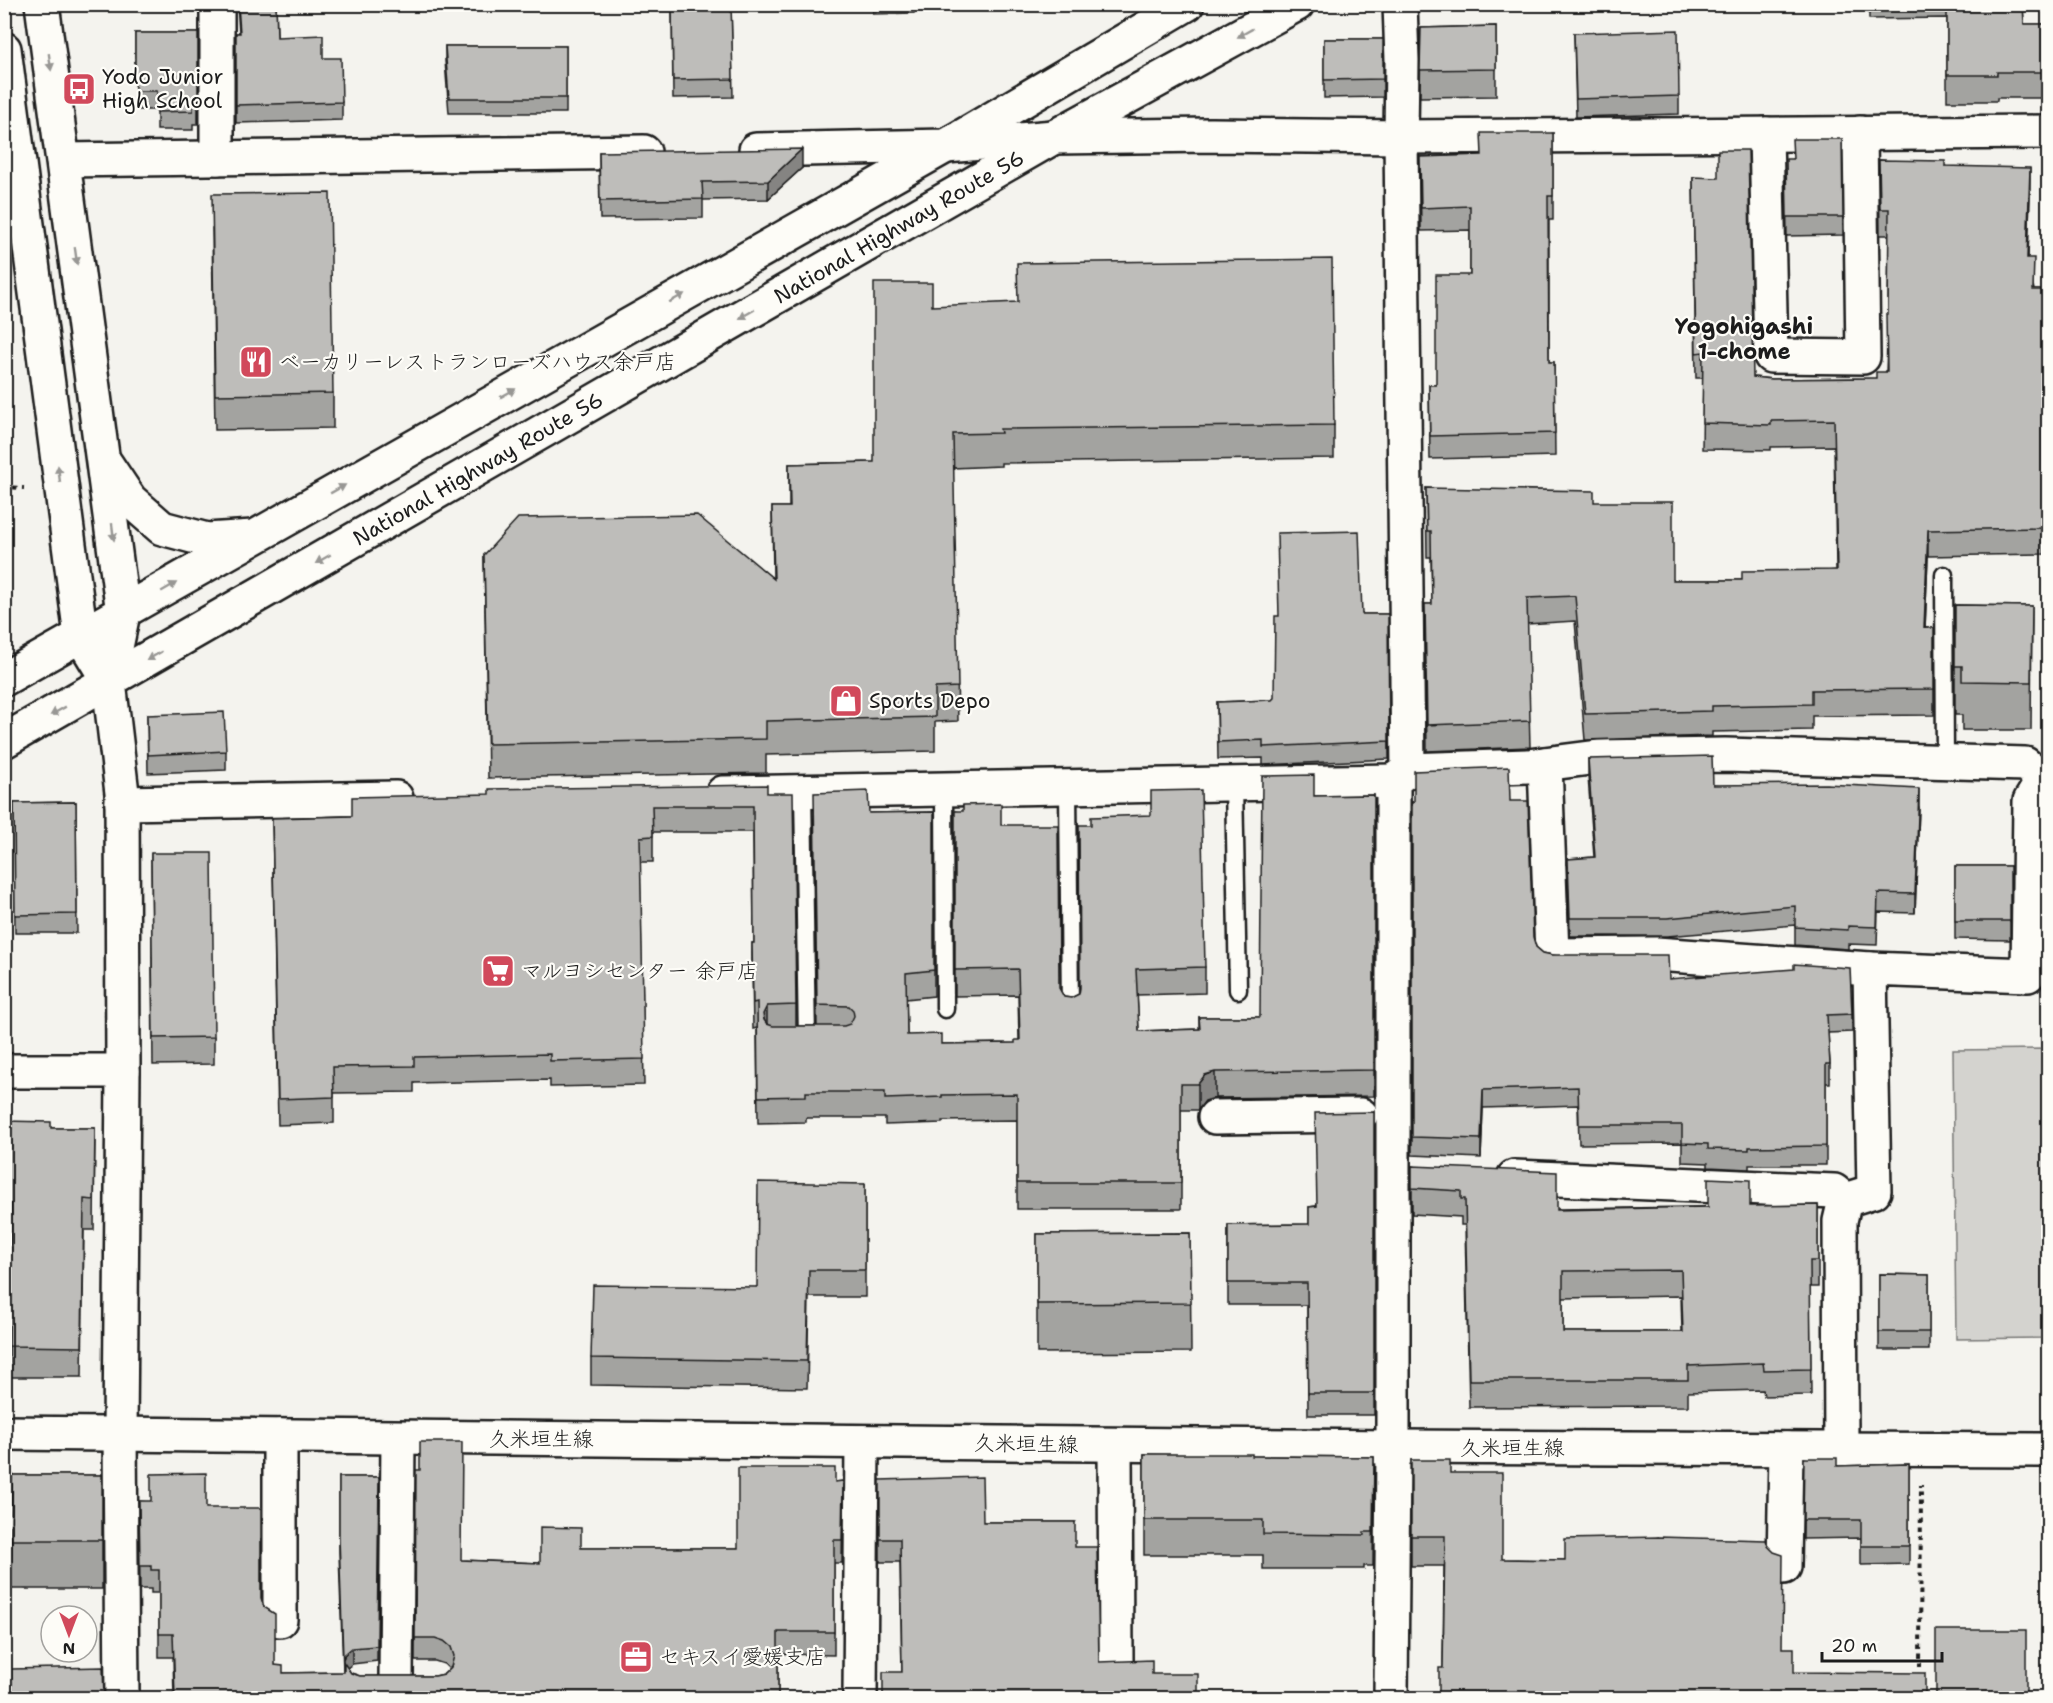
<svg xmlns="http://www.w3.org/2000/svg" width="2053" height="1703" font-family="'Shantell Sans','Klee One',sans-serif">
<rect width="100%" height="100%" fill="#f4f3ee"/>
<filter id="ink" filterUnits="userSpaceOnUse"><feTurbulence type="fractalNoise" baseFrequency=".0167" numOctaves="2"/><feDisplacementMap in="SourceGraphic" scale="12" xChannelSelector="R" yChannelSelector="G"/><feConvolveMatrix kernelMatrix="1 2 1 2 8 2 1 2 1" color-interpolation-filters="sRGB"/></filter>
<g filter="url(#ink)">
<polygon fill="#d4d3cf" stroke="#787876" stroke-width="1.5" points="2048,1049 2048,1338 1956,1339 1953,1050"/>
<g fill="none" stroke-linecap="round" stroke-linejoin="round">
<defs>
<g id="lane">
<polyline points="1944,575 1945,762"/>
<polyline points="1234,784 1238,990"/>
<polyline points="1068,787 1070,1014"/>
<polyline points="944,789 945,1009"/>
<polyline points="803,791 807,1041"/>
</g>
<g id="street">
<polyline points="217,4 217,158"/>
<polyline points="1766,134 1771,356 1863,357 1860,133"/>
<polyline points="756,150 946,146 1054,137 1211,135 1401,137 2048,132"/>
<polyline points="64,160 644,152"/>
<polyline points="109,682 122,793 123,1071 120,1434 122,1698"/>
<polyline points="1545,764 1552,955 1656,954 1870,969"/>
<polyline points="1408,770 1528,766 1598,757 1725,755 2025,764 2043,780 2048,779"/>
<polyline points="723,793 1393,781"/>
<polyline points="122,803 396,798"/>
<polyline points="4,1071 123,1071"/>
<polyline points="1215,1117 1361,1115"/>
<polyline points="1514,1177 1834,1191 1845,1200"/>
<polyline points="280,1436 280,1620"/>
<polyline points="1115,1445 1116,1660"/>
<polyline points="1841,1449 1840,1221 1845,1200 1874,1191 1870,969 2028,975 2030,801 2043,780"/>
<polyline points="1784,1567 1786,1449"/>
<polyline points="396,1680 398,1438"/>
<polyline points="860,1698 862,1442"/>
<polyline points="1391,1698 1393,1447 1393,781 1408,770 1401,137 1402,60 1400,4"/>
</g>
<g id="secondary">
<polyline points="42,4 123,613 109,682"/>
<polyline points="4,49 81,636 109,682"/>
<polyline points="106,464 130,500 162,528 207,540 253,537"/>
<polyline points="4,1433 1393,1447 2048,1450"/>
</g>
<g id="highway">
<polyline points="4,679 946,146 1187,4"/>
<polyline points="4,741 1054,137 1297,4"/>
</g>
</defs>
<use href="#lane" stroke="#1c1c1c" stroke-width="21"/>
<use href="#street" stroke="#1c1c1c" stroke-width="38"/>
<use href="#secondary" stroke="#1c1c1c" stroke-width="38"/>
<use href="#highway" stroke="#1c1c1c" stroke-width="38"/>
<g stroke="#1c1c1c" stroke-width="4" stroke-dasharray="4.5 4.5" stroke-linecap="butt">
<polyline points="4,487 24,488"/>
<polyline points="1920,1667 1921,1485"/>
</g>
<use href="#lane" stroke="#fdfcf7" stroke-width="16"/>
<use href="#street" stroke="#fdfcf7" stroke-width="33"/>
<use href="#secondary" stroke="#fdfcf7" stroke-width="33"/>
<use href="#highway" stroke="#fdfcf7" stroke-width="33"/>
</g>
<g fill="#a3a3a0" stroke="#1c1c1c" stroke-width="1.5" fill-rule="evenodd">
<polygon points="237,4 276,4 277,37 323,58 342,102 342,120 236,123 236,33 239,33"/>
<polygon points="672,4 731,4 733,97 673,98"/>
<polygon points="873,4 914,4 914,13 873,14"/>
<polygon points="1869,4 2023,4 2024,24 2049,24 2049,98 1997,98 1997,101 1947,101 1947,18 1869,19"/>
<polygon points="1496,26 1496,96 1420,97 1421,28"/>
<polygon points="135,33 198,33 198,124 193,124 193,130 157,130 157,110 135,110"/>
<polygon points="1574,33 1679,96 1679,114 1576,117"/>
<polygon points="1324,39 1383,39 1383,97 1324,98"/>
<polygon points="445,46 566,46 566,113 449,113 445,61"/>
<polygon points="1553,133 1553,220 1549,220 1549,362 1554,362 1555,456 1430,459 1429,385 1436,385 1470,275 1470,230 1421,231 1420,157 1481,155"/>
<polygon points="1842,139 1843,235 1787,236 1786,177 1792,159"/>
<polygon points="599,152 802,168 768,199 703,200 703,218 600,219"/>
<polygon points="1879,160 1945,166 2030,194 2028,258 2034,290 2049,290 2049,457 2044,457 2045,554 1928,556 1925,628 1934,628 1934,715 1812,716 1812,730 1712,732 1712,736 1585,740 1575,621 1527,624 1530,747 1427,751 1425,604 1432,604 1431,557 1427,557 1426,488 1594,502 1673,580 1742,580 1836,570 1834,446 1771,447 1771,450 1702,449 1703,378 1696,378 1693,177 1753,377 1772,379 1876,378 1886,372 1888,314 1889,235 1880,235"/>
<polygon points="212,229 333,393 333,428 215,430"/>
<polygon points="932,306 1334,425 1334,458 1001,463 1001,466 953,468 958,721 935,722 935,751 766,755 766,773 488,778 484,555 773,579 772,507 789,507 789,464 874,462"/>
<polygon points="1955,605 2032,606 2031,730 1962,730 1962,715 1955,715"/>
<polygon points="1362,614 1388,614 1389,759 1263,765 1263,758 1218,759 1217,702 1272,700"/>
<polygon points="147,715 226,751 226,770 148,773"/>
<polygon points="1588,759 1713,785 1919,807 1915,913 1878,912 1877,945 1848,944 1848,949 1795,945 1795,925 1667,936 1570,936 1568,859 1594,857 1588,777"/>
<polygon points="767,793 796,1005 796,1026 817,1026 814,819 869,813 934,812 934,996 906,999 907,1035 941,1044 1015,1043 1019,1040 1018,995 955,996 955,811 1001,825 1059,988 1064,997 1071,998 1079,994 1080,989 1079,825 1205,967 1205,993 1137,995 1139,1031 1199,1029 1199,1017 1260,1017 1314,796 1374,795 1374,1096 1215,1098 1205,1101 1198,1110 1181,1110 1181,1209 1017,1209 1017,1120 942,1121 942,1123 885,1125 885,1118 806,1118 806,1122 758,1123 757,1028 753,1029 752,969 752,943 754,943 753,832 653,832 653,862 640,862 644,1085 550,1087 550,1080 414,1083 414,1092 334,1093 334,1123 278,1125 272,818 352,816"/>
<polygon points="1510,801 1533,937 1536,947 1543,953 1669,979 1852,1014 1852,1032 1828,1033 1830,1064 1830,1083 1826,1083 1826,1165 1749,1165 1749,1169 1708,1167 1708,1163 1682,1162 1682,1143 1579,1144 1578,1105 1483,1108 1481,1158 1412,1155 1412,802"/>
<polygon points="76,802 77,933 15,933 14,803"/>
<polygon points="151,853 214,1037 214,1064 153,1065"/>
<polygon points="1955,866 2010,866 2010,940 1955,939"/>
<polygon points="1374,1112 1374,1415 1308,1415 1307,1305 1228,1305 1228,1225 1309,1224 1309,1207 1316,1206"/>
<polygon points="4,1121 51,1128 95,1128 94,1230 84,1230 82,1377 9,1377 10,1234 4,1234"/>
<path d="M 1412,1166 L 1557,1209 L 1818,1205 L 1818,1287 L 1810,1287 L 1811,1395 L 1764,1396 L 1763,1390 L 1688,1392 L 1688,1406 L 1469,1407 L 1465,1225 L 1461,1225 L 1461,1217 L 1412,1214 ZM 1681,1296 L 1682,1332 L 1563,1332 L 1563,1298 Z"/>
<polygon points="865,1184 865,1297 809,1297 807,1388 591,1385 591,1358 757,1287"/>
<polygon points="1190,1233 1191,1352 1037,1353 1037,1234"/>
<polygon points="1879,1274 1929,1275 1929,1350 1879,1350"/>
<polygon points="1144,1454 1252,1456 1374,1457 1373,1566 1364,1566 1364,1569 1263,1569 1263,1555 1144,1555"/>
<polygon points="1804,1458 1837,1466 1909,1464 1909,1564 1861,1565 1861,1538 1803,1539"/>
<polygon points="1411,1460 1450,1473 1502,1559 1565,1560 1659,1537 1443,1668 1444,1566 1411,1566"/>
<polygon points="416,1470 461,1560 540,1563 581,1548 738,1548 835,1482 843,1481 842,1563 834,1563 834,1655 778,1654 778,1698 174,1698 173,1657 159,1657 159,1593 151,1593 151,1589 140,1589 139,1501 206,1508 261,1598 275,1665 283,1673 343,1672 339,1553 339,1477 379,1477 377,1661 352,1664 347,1668 351,1673 360,1676 435,1676 444,1674 449,1669 444,1664 435,1661 415,1661"/>
<polygon points="12,1475 102,1475 102,1589 11,1589"/>
<polygon points="880,1480 983,1522 1075,1522 902,1672 900,1562 880,1562"/>
</g>
<g fill="#858482" stroke="#1c1c1c" stroke-width="1.5">
<polygon points="802,149 802,168 768,199 768,181"/>
<polygon points="2030,168 2030,194 2027,284 2027,258"/>
<polygon points="1928,530 1928,556 1924,653 1924,628"/>
<polygon points="1919,789 1919,807 1915,913 1915,894"/>
<polygon points="767,1006 767,1032 763,1014"/>
<polygon points="1215,1072 1215,1098 1205,1101 1198,1110 1198,1084 1205,1075"/>
<polygon points="1483,1090 1483,1108 1481,1158 1481,1139"/>
<polygon points="352,1648 352,1664 345,1670 343,1675 343,1659 345,1654"/>
</g>
<g fill="#bebdba" stroke="#1c1c1c" stroke-width="1.5" fill-rule="evenodd">
<polygon points="238,4 276,4 277,37 323,35 323,58 341,58 342,102 236,105 236,33 240,33"/>
<polygon points="672,4 731,4 733,79 673,80"/>
<polygon points="1947,4 2023,4 2024,24 2049,24 2049,72 1997,72 1997,75 1947,75"/>
<polygon points="1496,26 1496,69 1420,70 1421,28"/>
<polygon points="1678,30 1679,96 1576,99 1574,33"/>
<polygon points="135,33 198,33 198,105 193,105 193,111 157,112 157,91 135,91"/>
<polygon points="1324,39 1383,39 1383,79 1324,80"/>
<polygon points="445,46 566,46 566,98 449,98"/>
<polygon points="1481,133 1553,133 1553,196 1548,196 1549,362 1554,362 1555,433 1430,436 1429,385 1436,385 1436,275 1470,275 1470,206 1421,208 1420,157 1482,155"/>
<polygon points="1792,139 1842,139 1843,217 1787,217 1786,159 1793,159"/>
<polygon points="802,149 768,181 702,182 703,199 600,201 599,152"/>
<polygon points="1718,150 1748,150 1753,377 1772,379 1876,378 1876,372 1887,372 1886,314 1888,314 1889,209 1880,209 1879,160 1945,161 1945,166 2030,168 2027,258 2034,258 2033,290 2049,290 2049,431 2043,431 2045,528 1928,530 1924,628 1934,628 1934,689 1812,690 1812,704 1712,706 1712,711 1585,714 1575,596 1527,598 1530,721 1427,725 1425,604 1432,604 1431,531 1427,531 1426,488 1594,491 1594,502 1673,502 1673,580 1742,580 1742,571 1837,570 1834,420 1771,421 1771,425 1702,423 1703,352 1696,353 1693,177 1718,178"/>
<polygon points="330,193 333,393 215,395 212,194"/>
<polygon points="1332,259 1334,425 1000,429 1001,433 953,434 958,687 935,688 935,717 766,721 766,739 488,744 484,555 518,518 697,515 774,579 772,507 790,507 789,464 874,462 874,283 932,283 932,306 1018,302 1017,263"/>
<polygon points="1359,531 1362,614 1388,614 1389,741 1263,747 1263,740 1218,742 1217,702 1272,700 1274,698 1275,616 1279,616 1277,533"/>
<polygon points="1955,605 2032,606 2031,682 1962,681 1962,666 1955,666"/>
<polygon points="224,712 226,751 148,755 147,715"/>
<polygon points="1712,756 1713,785 1826,784 1919,789 1915,894 1878,893 1877,927 1848,926 1848,930 1795,927 1795,906 1667,918 1570,918 1568,859 1595,857 1588,759"/>
<polygon points="1509,767 1510,801 1528,801 1533,937 1536,947 1543,953 1552,955 1668,955 1669,979 1794,969 1794,964 1850,968 1852,1014 1827,1015 1830,1064 1826,1064 1826,1146 1749,1147 1749,1150 1708,1149 1708,1144 1682,1143 1682,1125 1579,1125 1578,1087 1483,1090 1481,1139 1412,1137 1412,802 1414,802 1414,771"/>
<polygon points="1314,775 1314,796 1374,795 1374,1070 1215,1072 1205,1075 1198,1084 1181,1084 1181,1183 1017,1183 1017,1094 942,1095 942,1097 885,1099 885,1092 806,1092 806,1096 758,1097 757,1002 753,1003 752,943 754,943 753,806 652,806 653,836 640,837 644,1059 550,1061 550,1054 414,1057 414,1066 333,1067 334,1097 278,1099 272,818 352,816 352,797 489,794 489,789 767,785 767,793 793,793 796,1005 767,1006 763,1014 764,1020 767,1024 773,1026 844,1026 850,1024 854,1016 853,1010 849,1006 817,1005 814,793 868,791 869,813 934,812 934,970 906,973 907,1035 941,1034 941,1044 1015,1043 1015,1040 1020,1040 1018,969 955,970 955,811 963,811 963,805 1001,804 1001,825 1058,825 1059,988 1064,997 1071,998 1079,994 1080,988 1079,825 1091,825 1091,817 1151,815 1151,791 1201,790 1205,967 1136,969 1139,1031 1200,1029 1199,1017 1260,1017 1262,776"/>
<polygon points="76,802 77,914 15,915 14,803"/>
<polygon points="151,853 212,853 214,1037 153,1038"/>
<rect x="1955" y="866" width="55" height="55"/>
<polygon points="1374,1112 1374,1393 1308,1393 1307,1283 1228,1283 1228,1225 1309,1224 1309,1207 1317,1206 1315,1113"/>
<polygon points="4,1121 51,1122 51,1128 95,1128 94,1200 84,1199 82,1347 9,1346 11,1204 4,1204"/>
<path d="M 1412,1166 L 1557,1172 L 1557,1210 L 1708,1207 L 1708,1178 L 1750,1180 L 1750,1206 L 1818,1205 L 1818,1261 L 1810,1261 L 1811,1369 L 1764,1370 L 1763,1363 L 1688,1366 L 1688,1380 L 1469,1380 L 1465,1199 L 1461,1199 L 1461,1191 L 1412,1188 ZM 1681,1270 L 1683,1332 L 1563,1332 L 1563,1271 Z"/>
<polygon points="758,1182 865,1184 865,1270 809,1270 807,1361 591,1358 593,1285 757,1287"/>
<polygon points="1190,1233 1191,1303 1037,1304 1037,1234"/>
<polygon points="1879,1274 1929,1275 1929,1332 1879,1332"/>
<polygon points="420,1442 462,1442 461,1560 540,1563 540,1527 581,1528 581,1548 738,1548 738,1468 835,1468 835,1482 843,1481 842,1540 834,1540 834,1632 778,1632 778,1698 175,1698 173,1634 159,1634 159,1570 151,1570 151,1566 140,1566 139,1501 151,1501 151,1474 206,1473 206,1508 261,1508 261,1598 264,1607 275,1614 275,1665 283,1666 283,1673 344,1672 344,1663 351,1673 360,1676 435,1676 444,1674 451,1667 454,1656 451,1647 444,1641 435,1638 415,1638 416,1470 420,1470"/>
<polygon points="1144,1454 1252,1454 1252,1456 1374,1457 1373,1532 1364,1532 1364,1535 1263,1534 1263,1520 1144,1520"/>
<polygon points="1804,1458 1837,1458 1837,1466 1909,1464 1909,1546 1861,1546 1861,1520 1803,1520"/>
<polygon points="1411,1460 1450,1460 1450,1473 1502,1473 1502,1559 1565,1560 1565,1539 1659,1537 1766,1540 1768,1546 1774,1552 1783,1555 1782,1648 1794,1648 1794,1672 1925,1673 1925,1698 1439,1698 1439,1668 1443,1668 1445,1536 1411,1536"/>
<polygon points="12,1475 102,1475 102,1540 11,1540"/>
<polygon points="339,1477 379,1477 377,1646 352,1648 345,1654 343,1659 339,1537"/>
<polygon points="982,1477 983,1522 1075,1522 1075,1547 1097,1547 1099,1662 1152,1660 1152,1674 1198,1674 1198,1698 883,1698 883,1672 902,1672 900,1539 880,1539 880,1480"/>
<rect x="1936" y="1630" width="90" height="68"/>
<polygon points="103,1667 104,1698 12,1698 11,1669"/>
</g>
<defs><path id="oneway-solid" d="M-6-.8H1V-3.2L6.5 0L1 3.2V.8H-6Z" transform="scale(1.5)"/></defs>
<g fill="#989794">
<use href="#oneway-solid" transform="translate(1245 33) rotate(151)"/>
<use href="#oneway-solid" transform="translate(50 62) rotate(82)"/>
<use href="#oneway-solid" transform="translate(76 256) rotate(82)"/>
<use href="#oneway-solid" transform="translate(677 298) rotate(-29)"/>
<use href="#oneway-solid" transform="translate(747 314) rotate(150)"/>
<use href="#oneway-solid" transform="translate(508 393) rotate(-29)"/>
<use href="#oneway-solid" transform="translate(59 474) rotate(-97)"/>
<use href="#oneway-solid" transform="translate(338 489) rotate(-29)"/>
<use href="#oneway-solid" transform="translate(113 532) rotate(83)"/>
<use href="#oneway-solid" transform="translate(323 559) rotate(150)"/>
<use href="#oneway-solid" transform="translate(169 587) rotate(-30)"/>
<use href="#oneway-solid" transform="translate(154 656) rotate(150)"/>
<use href="#oneway-solid" transform="translate(58 711) rotate(151)"/>
</g>
</g>
<defs>
<symbol id="bus-square" viewBox="-11 -11 22 22"><rect x="-9" y="-9" width="18" height="18" rx="4" fill="#d1495b" stroke="#fdfcf7"/><path d="M-5-6H5V4H4V6H2V4H-2V6H-4V4H-5ZM-3.5-4V0h7V-4ZM-3.5 1.2v1.5H-2V1.2ZM2 1.2v1.5H3.5V1.2Z" fill="#fff"/></symbol>
<symbol id="restaurant-square" viewBox="-11 -11 22 22"><rect x="-9" y="-9" width="18" height="18" rx="4" fill="#d1495b" stroke="#fdfcf7"/><path d="M-5-6h1v4h1v-4h1v4h1v-4h1v5L-1.5 .5V6h-2V.5L-5-1ZM5-6V6H3V1.5H1.5Q1.5-4 5-6Z" fill="#fff"/></symbol>
<symbol id="shop-square" viewBox="-11 -11 22 22"><rect x="-9" y="-9" width="18" height="18" rx="4" fill="#d1495b" stroke="#fdfcf7"/><path d="M-5-2.5h2.3a2.7 3.5 0 0 1 5.4 0H5L5.5 6h-11ZM-1.5-2.5h3a1.5 2.3 0 0 0-3 0Z" fill="#fff"/></symbol>
<symbol id="supermarket-square" viewBox="-11 -11 22 22"><rect x="-9" y="-9" width="18" height="18" rx="4" fill="#d1495b" stroke="#fdfcf7"/><path d="M-6-5.5h2.5l.6 2H6L4.5 2H-2.5L-4.4-4H-6ZM-1.5 3.2a1.3 1.3 0 1 0 .1 0ZM3 3.2a1.3 1.3 0 1 0 .1 0Z" fill="#fff"/></symbol>
<symbol id="office-square" viewBox="-11 -11 22 22"><rect x="-9" y="-9" width="18" height="18" rx="4" fill="#d1495b" stroke="#fdfcf7"/><path d="M-6-3h4V-5.5h4V-3h4V5H-6ZM-1-4.5V-3h2v-1.5ZM-6 0V1H6V0Z" fill="#fff"/></symbol>
</defs>
<g fill-rule="evenodd">
<use href="#bus-square" x="60" y="70" width="38" height="38"/>
<use href="#restaurant-square" x="237" y="343" width="38" height="38"/>
<use href="#shop-square" x="827" y="682" width="38" height="38"/>
<use href="#supermarket-square" x="479" y="952" width="38" height="38"/>
<use href="#office-square" x="617" y="1638" width="38" height="38"/>
</g>
<g text-anchor="middle" dominant-baseline="central" stroke-width="4.5" stroke-linejoin="round" paint-order="stroke">
<g font-size="21" fill="#1c1c1c" stroke="#fdfcf7" text-anchor="start">
<text x="102" y="77">Yodo Junior<tspan x="102" dy="24">High School</tspan></text>
<text x="279" y="362">ベーカリーレストランローズハウス余戸店</text>
<text x="869" y="701">Sports Depo</text>
<text x="521" y="971">マルヨシセンター 余戸店</text>
<text x="659" y="1657">セキスイ愛媛支店</text>
</g>
<g font-size="21" fill="#1c1c1c" stroke="#fdfcf7">
<text transform="translate(899 227) rotate(-30)">National Highway Route 56</text>
<text transform="translate(478 469) rotate(-30)">National Highway Route 56</text>
<text x="541" y="1439">久米垣生線</text>
<text transform="translate(1026 1444) rotate(1)">久米垣生線</text>
<text x="1512" y="1448">久米垣生線</text>
</g>
<g font-size="22" font-weight="bold" fill="#1c1c1c" stroke="#fdfcf7">
<text x="1744" y="326">Yogohigashi<tspan x="1744" dy="25">1-chome</tspan></text>
</g>
</g>
<rect width="2053" height="1703" fill="none" stroke="#fdfcf7" stroke-width="24"/>
<rect x="12" y="12" width="2029" height="1679" fill="none" stroke="#1c1c1c" stroke-width="2" filter="url(#ink)"/>
<g transform="translate(69 1634) rotate(180)"><circle r="28" fill="#fdfcf7" stroke="#a3a29f" stroke-width="1.5"/>
<path d="M0-4.5L10 22L0 15L-10 22Z" fill="#d1495b"/>
<text y="-9" font-size="16" font-weight="bold" text-anchor="middle" fill="#1c1c1c">N</text>
</g>
<path d="M1822 1652v9h120v-9" fill="none" stroke="#1c1c1c" stroke-width="3"/>
<text x="1831" y="1652" font-size="18" fill="#1c1c1c" stroke="#fdfcf7" stroke-width="4.5" paint-order="stroke">20 m</text>
</svg>
